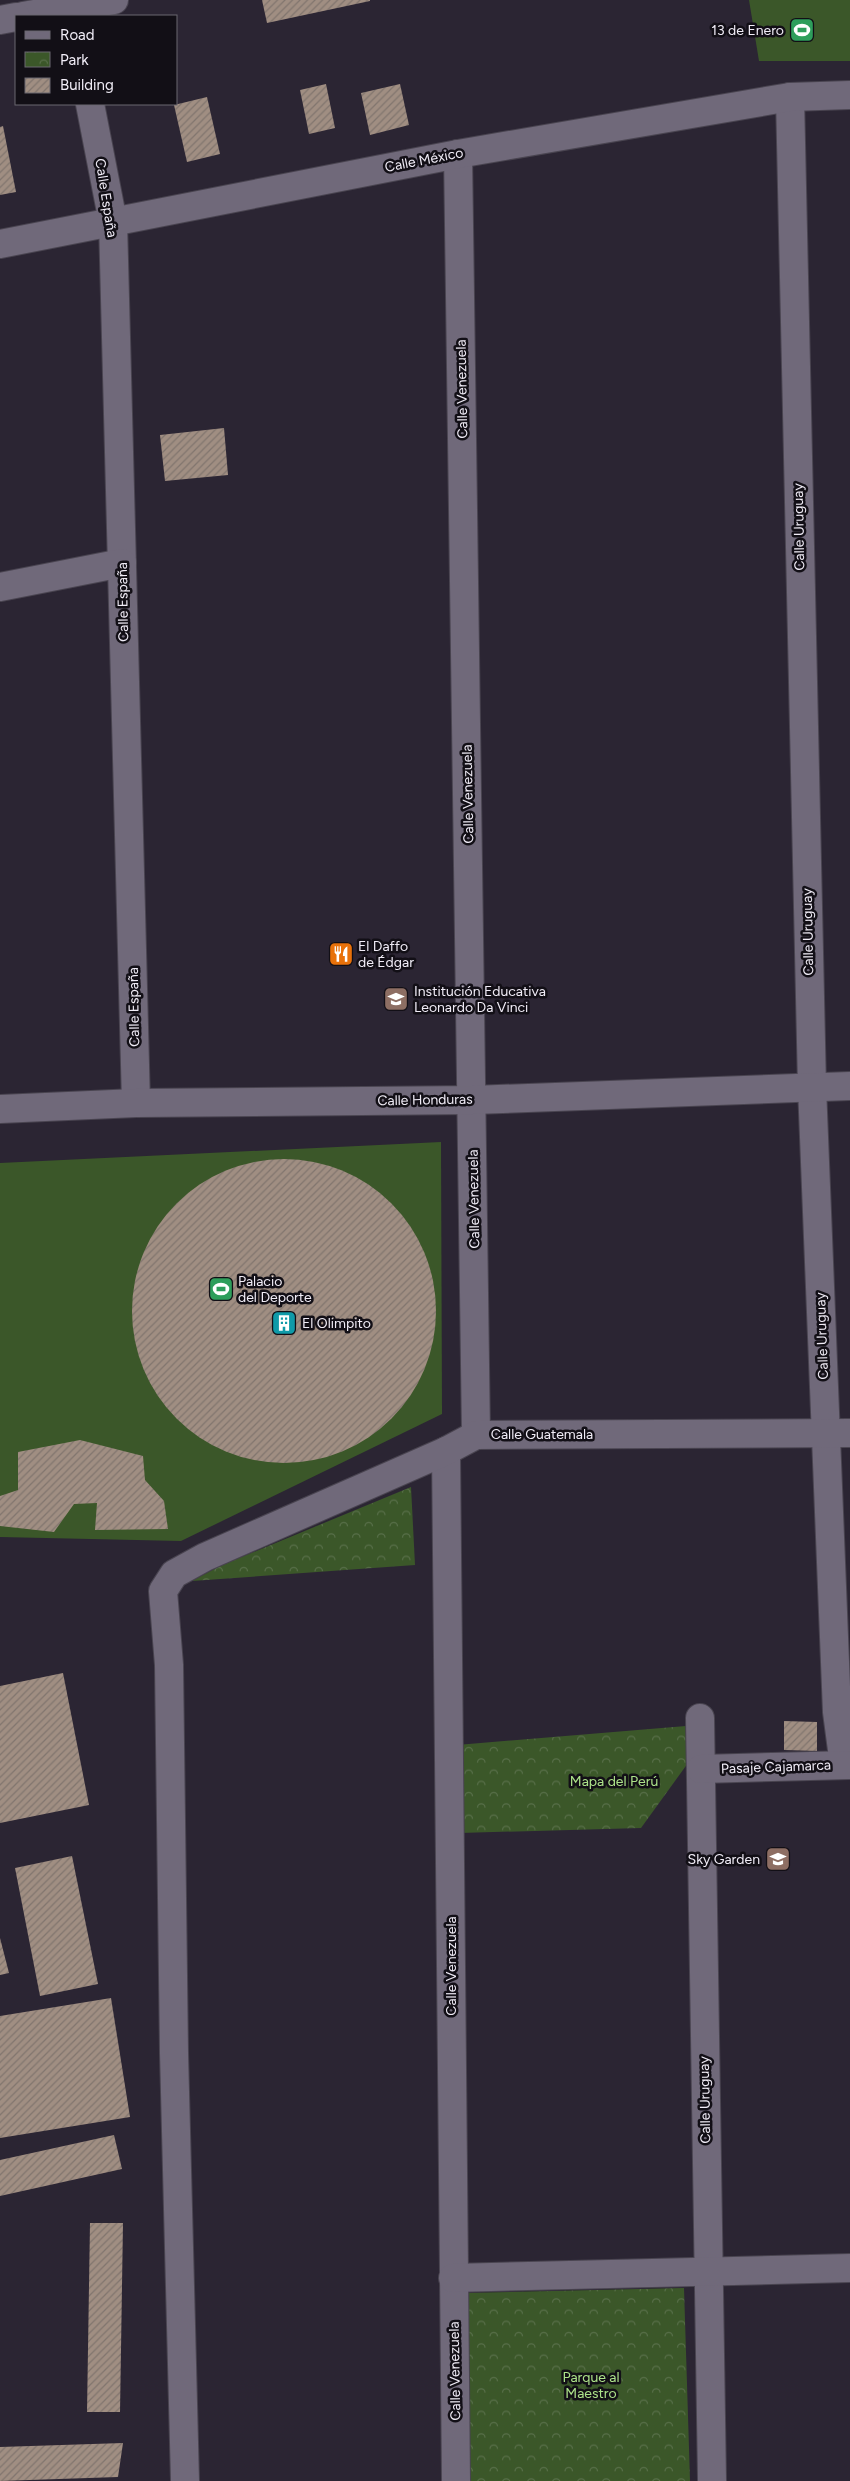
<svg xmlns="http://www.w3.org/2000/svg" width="850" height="2481" font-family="Figtree,sans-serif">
<defs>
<pattern id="park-crowns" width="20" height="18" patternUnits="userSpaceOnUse" patternTransform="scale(1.25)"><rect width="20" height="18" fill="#3b5729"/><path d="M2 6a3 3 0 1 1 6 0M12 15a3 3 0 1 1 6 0" fill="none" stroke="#586f49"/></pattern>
<pattern id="building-hatch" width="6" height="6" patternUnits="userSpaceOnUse" patternTransform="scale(1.25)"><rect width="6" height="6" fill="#a08e82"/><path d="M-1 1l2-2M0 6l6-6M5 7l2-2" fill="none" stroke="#81756e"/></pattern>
</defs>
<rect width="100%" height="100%" fill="#2b2533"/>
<g fill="url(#park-crowns)">
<polygon points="411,1487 415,1565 192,1581 220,1566"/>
<polygon points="686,1726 688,1763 641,1828 459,1833 457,1745"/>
<polygon points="684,2288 690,2481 469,2481 465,2293"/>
</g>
<g fill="#3b5729">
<polygon points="749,0 850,0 850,61 759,61"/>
<polygon points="441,1142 442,1414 181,1541 0,1537 0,1163"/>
</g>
<g fill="url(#building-hatch)">
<polygon points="262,0 370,0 370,1 267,23"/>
<polygon points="326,84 335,128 309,134 300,90"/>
<polygon points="400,84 409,125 370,135 361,93"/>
<polygon points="207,97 220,154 187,162 174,105"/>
<polygon points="3,126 16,192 0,195 0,127"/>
<polygon points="224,428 228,475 165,481 160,435"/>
<circle cx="284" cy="1311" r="152"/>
<polygon points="80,1440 143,1456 145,1480 164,1501 168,1529 95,1530 97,1503 74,1504 54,1532 0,1526 0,1496 18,1490 18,1452"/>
<polygon points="63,1673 89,1805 0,1823 0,1686"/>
<polygon points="784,1721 817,1722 817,1751 784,1750"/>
<polygon points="72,1856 98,1984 40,1996 15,1868"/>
<polygon points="0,1938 9,1973 0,1975"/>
<polygon points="111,1998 130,2117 0,2138 0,2016"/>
<polygon points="114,2135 122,2169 0,2196 0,2160"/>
<polygon points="90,2223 123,2223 120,2412 87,2412"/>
<polygon points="123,2443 118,2477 0,2481 0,2447"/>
</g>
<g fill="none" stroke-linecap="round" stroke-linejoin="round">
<defs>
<g id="minor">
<polyline points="23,16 114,0"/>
<polyline points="0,20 16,17"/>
<polyline points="790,97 812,1087 837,1712 844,1765"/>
<polyline points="90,104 113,222 136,1103"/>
<polyline points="458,154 476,1435"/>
<polyline points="0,244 458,154 790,97 850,95"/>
<polyline points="0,587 122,563"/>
<polyline points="0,1109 136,1103 473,1100 850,1086"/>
<polyline points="446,1451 456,2481"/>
<polyline points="700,1718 712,2481"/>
<polyline points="701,1769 850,1765"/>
<polyline points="453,2278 850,2268"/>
<polyline points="185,2481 174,2053 169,1665 163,1591 174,1574 205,1557 446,1451 476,1435 850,1433"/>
</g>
</defs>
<use href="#minor" stroke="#494450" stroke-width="30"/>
<use href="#minor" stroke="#70697a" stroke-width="28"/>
</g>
<defs>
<symbol id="stadium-square" viewBox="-11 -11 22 22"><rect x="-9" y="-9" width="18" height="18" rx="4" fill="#2e9e5b" stroke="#120f16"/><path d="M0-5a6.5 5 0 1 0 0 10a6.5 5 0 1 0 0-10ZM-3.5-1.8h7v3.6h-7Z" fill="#fff"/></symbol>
<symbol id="restaurant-square" viewBox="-11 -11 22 22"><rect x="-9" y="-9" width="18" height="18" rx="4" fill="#e8710a" stroke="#120f16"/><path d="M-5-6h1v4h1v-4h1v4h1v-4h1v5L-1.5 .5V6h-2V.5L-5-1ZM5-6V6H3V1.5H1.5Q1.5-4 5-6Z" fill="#fff"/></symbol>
<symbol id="school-square" viewBox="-11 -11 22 22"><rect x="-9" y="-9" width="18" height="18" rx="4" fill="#8d6e63" stroke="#120f16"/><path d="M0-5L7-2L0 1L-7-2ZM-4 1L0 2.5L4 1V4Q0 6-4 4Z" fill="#fff"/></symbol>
<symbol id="building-square" viewBox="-11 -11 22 22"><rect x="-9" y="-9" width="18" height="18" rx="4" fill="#0f9aa8" stroke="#120f16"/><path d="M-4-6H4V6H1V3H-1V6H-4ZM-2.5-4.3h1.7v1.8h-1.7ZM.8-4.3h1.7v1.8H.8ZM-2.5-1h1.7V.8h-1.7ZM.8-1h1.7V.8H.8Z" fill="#fff"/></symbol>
</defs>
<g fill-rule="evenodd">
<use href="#stadium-square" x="788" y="16" width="28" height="28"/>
<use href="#restaurant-square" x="327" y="940" width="28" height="28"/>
<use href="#school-square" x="382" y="985" width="28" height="28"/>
<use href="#stadium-square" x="207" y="1275" width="28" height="28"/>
<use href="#building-square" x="270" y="1309" width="28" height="28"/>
<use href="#school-square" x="764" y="1845" width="28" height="28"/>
</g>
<g text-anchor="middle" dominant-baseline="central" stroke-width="5" stroke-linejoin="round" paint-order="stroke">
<g font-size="14" fill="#f1edf7" stroke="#120f16" text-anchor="start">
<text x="784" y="30" text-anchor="end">13 de Enero</text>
<text x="358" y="946">El Daffo<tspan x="358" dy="16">de Édgar</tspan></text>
<text x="414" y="991">Institución Educativa<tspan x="414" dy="16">Leonardo Da Vinci</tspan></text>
<text x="238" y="1281">Palacio<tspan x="238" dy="16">del Deporte</tspan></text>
<text x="302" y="1323">El Olimpito</text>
<text x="760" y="1859" text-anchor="end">Sky Garden</text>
</g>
<g font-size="14" fill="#f1edf7" stroke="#120f16">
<text transform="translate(424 160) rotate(-11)">Calle México</text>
<text transform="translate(106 198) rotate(81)">Calle España</text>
<text transform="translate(462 389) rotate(-91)">Calle Venezuela</text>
<text transform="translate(799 527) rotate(-91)">Calle Uruguay</text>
<text transform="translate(123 602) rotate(-91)">Calle España</text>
<text transform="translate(468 794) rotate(-91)">Calle Venezuela</text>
<text transform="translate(808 932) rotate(-91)">Calle Uruguay</text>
<text transform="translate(134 1007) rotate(-91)">Calle España</text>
<text transform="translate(425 1100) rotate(-1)">Calle Honduras</text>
<text transform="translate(474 1199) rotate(-91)">Calle Venezuela</text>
<text transform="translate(822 1336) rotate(-92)">Calle Uruguay</text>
<text x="542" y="1434">Calle Guatemala</text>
<text transform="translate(776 1767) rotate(-2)">Pasaje Cajamarca</text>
<text transform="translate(451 1966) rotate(-90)">Calle Venezuela</text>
<text transform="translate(705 2100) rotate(-91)">Calle Uruguay</text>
<text transform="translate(455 2371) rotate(-91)">Calle Venezuela</text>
</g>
<g font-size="14" fill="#ade38a" stroke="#120f16">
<text x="614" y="1781">Mapa del Perú</text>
<text x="591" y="2377">Parque al<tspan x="591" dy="16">Maestro</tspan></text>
</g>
</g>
<rect x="15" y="15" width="162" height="90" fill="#120f16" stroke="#6b6870"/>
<rect x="25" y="31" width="25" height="8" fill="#70697a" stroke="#6b6870"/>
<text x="60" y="40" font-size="15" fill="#f1edf7">Road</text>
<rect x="25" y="52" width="25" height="15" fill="url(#park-crowns)" stroke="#6b6870"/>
<text x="60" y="65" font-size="15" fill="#f1edf7">Park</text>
<rect x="25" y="78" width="25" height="15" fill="url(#building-hatch)" stroke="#6b6870"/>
<text x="60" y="90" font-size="15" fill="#f1edf7">Building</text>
</svg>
